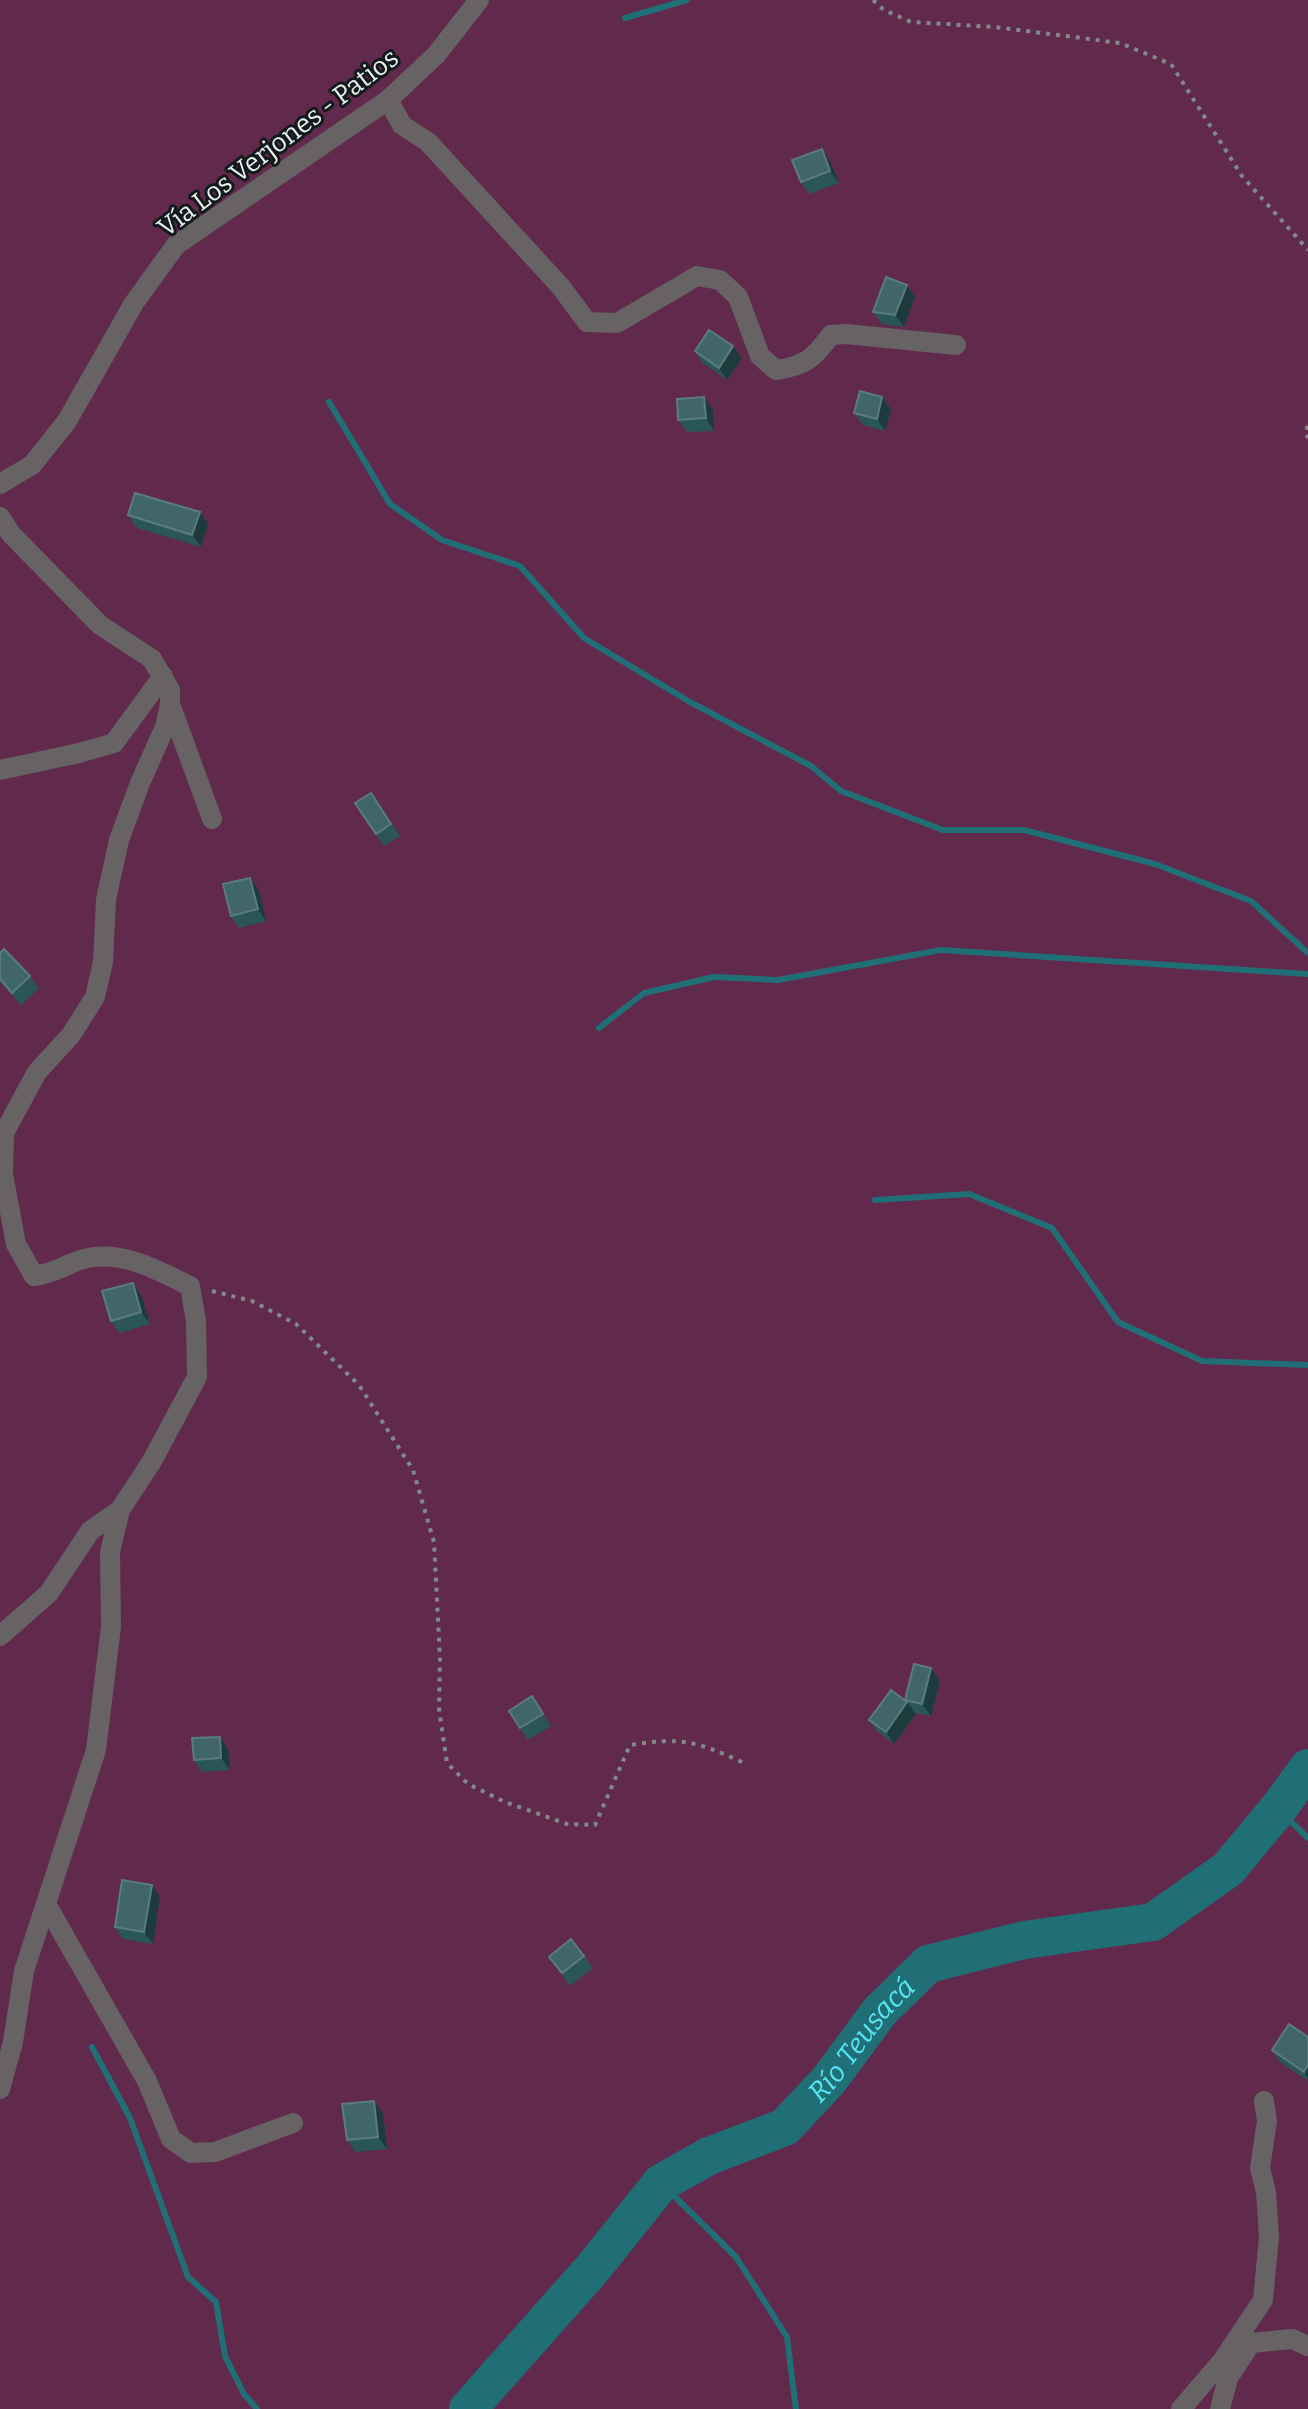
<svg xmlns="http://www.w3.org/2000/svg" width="1308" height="2409" font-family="Bitter,serif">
<rect width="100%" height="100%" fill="#1c2424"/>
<rect fill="#61294c" x="0" y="0" width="1308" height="2409"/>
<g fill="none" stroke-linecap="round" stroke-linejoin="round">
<g stroke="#216f76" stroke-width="6">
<polyline points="625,18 687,0"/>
<polyline points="329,402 390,504 442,540 520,566 584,638 690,702 811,766 841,791 943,830 1024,830 1155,864 1251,901 1308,953"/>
<polyline points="599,1028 644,993 714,977 778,980 941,950 1308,974"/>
<polyline points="875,1200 969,1194 1052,1228 1118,1322 1202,1361 1308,1365"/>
<polyline points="1278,1809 1308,1838"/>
<polyline points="92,2047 130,2118 188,2277 216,2302 225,2356 244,2394 257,2409"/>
<polyline points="661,2183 736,2257 787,2337 796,2409"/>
</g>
<path stroke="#216f76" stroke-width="38" id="s1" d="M 468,2409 L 593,2268 L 661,2183 L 709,2156 L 785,2127 L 829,2080 L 880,2011 L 928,1964 L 1024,1940 L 1153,1922 L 1228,1869 L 1278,1809 L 1308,1768"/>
<g stroke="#828989" stroke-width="4" stroke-dasharray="4 6" stroke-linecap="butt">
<polyline points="873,0 884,10 911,22 995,27 1120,43 1171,64 1242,176 1308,250"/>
<polyline points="1308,426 1305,431 1308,438"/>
<path d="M 212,1291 L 252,1301 L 296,1324 L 359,1385 L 413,1470 L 434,1542 L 440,1659 L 439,1709 L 447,1763 L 468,1784 L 505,1802 L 567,1824 L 595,1825 L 630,1745 C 681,1737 696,1741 742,1762"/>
</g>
<g stroke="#676365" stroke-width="20">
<path d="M 388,100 L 402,125 L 428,142 L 561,287 L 587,322 L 617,323 L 697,276 L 720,280 L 738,297 L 760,356 L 776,370 C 805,366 813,359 831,335 L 846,334 L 956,345"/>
<polyline points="0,484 32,465 67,421 134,303 176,245 388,100 436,55 479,0"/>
<path d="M 0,517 L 11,534 L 100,625 L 152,659 L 170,690 L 170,704 L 165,727 L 140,783 L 119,840 L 106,900 L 103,962 L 95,997 L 71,1035 L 37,1072 L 4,1133 L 3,1174 L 16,1244 L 34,1276 C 58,1273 70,1261 88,1258 C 124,1251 159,1271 190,1286 L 196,1321 L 197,1377 L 152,1461 L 120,1510 L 110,1552 L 111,1627 L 96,1750 L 24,1971 L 13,2042 L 0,2089"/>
<polyline points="170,704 212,819"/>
<polyline points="0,770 79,753 114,743 163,676"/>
<polyline points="0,1636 49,1593 90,1531 120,1510"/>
<polyline points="46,1904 147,2081 171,2139 191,2153 215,2152 293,2123"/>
<polyline points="1181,2409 1223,2360 1263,2300 1269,2237 1266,2192 1260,2168 1267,2121 1264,2101"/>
<polyline points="1220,2409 1228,2378 1251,2343 1292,2339 1308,2346"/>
</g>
</g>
<g fill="#2b5659">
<polygon points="822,149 830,161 839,183 809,194 801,182"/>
<polygon points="907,285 915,297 904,327 882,324 873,312"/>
<polygon points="695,351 742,358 727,380 703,363"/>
<polygon points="882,397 891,409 885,431 863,425 854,413"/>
<polygon points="713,410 714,431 687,432 678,420"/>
<polygon points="128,515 208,524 201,547 137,528"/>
<polygon points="371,793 400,836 384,846 355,803"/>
<polygon points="259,890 266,921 239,928 231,916"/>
<polygon points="0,953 30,976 39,988 21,1005 0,982"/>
<polygon points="133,1283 141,1295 150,1324 119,1333 111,1321"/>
<polygon points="931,1668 940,1681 931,1716 915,1713 916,1714 894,1744 878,1732 869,1720 905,1700"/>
<polygon points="532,1696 551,1726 528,1740 509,1711"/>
<polygon points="220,1737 228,1749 230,1770 202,1772 194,1760"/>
<polygon points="160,1897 153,1944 123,1939 115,1927"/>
<polygon points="571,1939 593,1968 570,1986 549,1957"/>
<polygon points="1308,2037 1308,2081 1280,2062 1272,2050"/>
<polygon points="383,2113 387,2149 355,2152 347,2140"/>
</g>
<g fill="#1d3b3d">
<polygon points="822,149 830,161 839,183 830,171"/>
<polygon points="907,285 915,297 904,327 895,315"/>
<polygon points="733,346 742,358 727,380 719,368"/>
<polygon points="704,397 713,410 714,431 706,418"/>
<polygon points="882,397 891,409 885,431 877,419"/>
<polygon points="200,512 208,524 201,547 192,535"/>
<polygon points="250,878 259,890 266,921 258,909"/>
<polygon points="133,1283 141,1295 150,1324 141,1312"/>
<polygon points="931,1668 940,1681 931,1716 922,1704"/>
<polygon points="907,1702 916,1714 894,1744 886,1732"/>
<polygon points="220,1737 228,1749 230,1770 221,1758"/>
<polygon points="152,1885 160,1897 153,1944 144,1932"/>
<polygon points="1308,2065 1308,2078 1304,2072"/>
<polygon points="374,2101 383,2113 387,2149 378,2137"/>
</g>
<g fill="#40666a" stroke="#5a7c7f" stroke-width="2">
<polygon points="822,149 830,171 801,182 792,160"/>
<polygon points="886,277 907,285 895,315 873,312"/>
<polygon points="709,330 733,346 719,368 695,351"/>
<polygon points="860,391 882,397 877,419 854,413"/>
<polygon points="704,397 706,418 678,420 677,399"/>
<polygon points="135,493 200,512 192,535 128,515"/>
<polygon points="371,793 391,824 376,834 355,803"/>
<polygon points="250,878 258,909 231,916 223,884"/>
<polygon points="4,949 30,976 12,993 0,979 0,953"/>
<polygon points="133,1283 141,1312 111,1321 102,1291"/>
<polygon points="914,1664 931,1668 922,1704 905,1700"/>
<polygon points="891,1690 907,1702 886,1732 869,1720"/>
<polygon points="532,1696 543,1714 520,1728 509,1711"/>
<polygon points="220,1737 221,1758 194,1760 192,1738"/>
<polygon points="122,1880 152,1885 144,1932 115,1927"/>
<polygon points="571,1939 584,1956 562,1973 549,1957"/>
<polygon points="1289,2024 1308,2037 1308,2065 1304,2072 1272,2050"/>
<polygon points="374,2101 378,2137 347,2140 342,2104"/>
</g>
<g text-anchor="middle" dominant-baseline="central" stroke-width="6" stroke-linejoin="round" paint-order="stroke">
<g font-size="26" fill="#eaf0f0" stroke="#121a1b">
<text transform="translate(278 143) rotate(-37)">Vía Los Verjones - Patios</text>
</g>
<g font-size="28" font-style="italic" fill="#56e7f4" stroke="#121a1b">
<text stroke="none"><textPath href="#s1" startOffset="550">Río Teusacá</textPath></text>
</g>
</g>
</svg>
